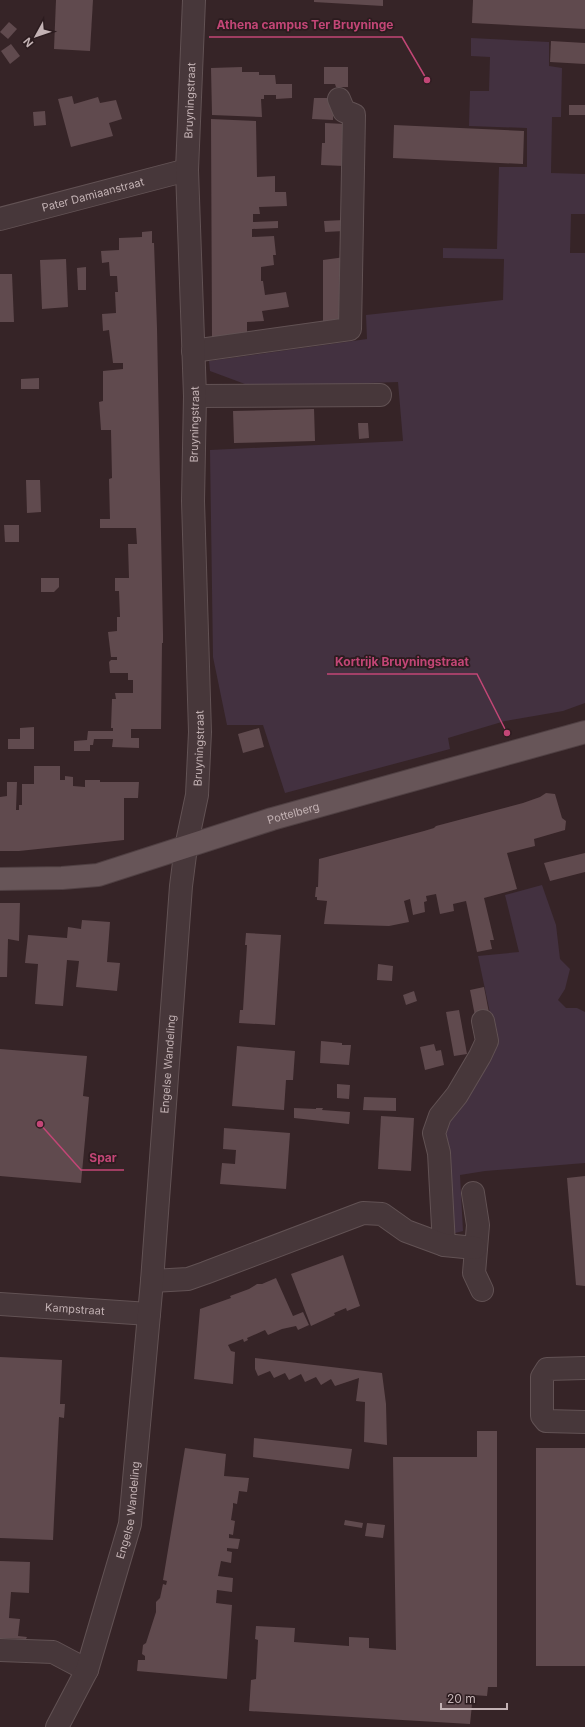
<svg xmlns="http://www.w3.org/2000/svg" width="585" height="1727" font-family="Inter,sans-serif">
<rect width="100%" height="100%" fill="#362427"/>
<g fill="#433140">
<polygon points="471,38 549,42 549,66 562,68 561,117 552,117 551,173 585,174 585,214 571,214 570,253 585,253 585,703 563,711 505,721 448,738 450,749 285,793 263,725 227,725 213,657 210,450 403,441 398,382 253,387 210,371 209,361 367,339 366,315 503,300 504,259 443,258 443,248 497,249 499,167 527,167 527,128 469,126 470,91 489,91 490,57 471,56"/>
<polygon points="542,885 556,925 560,959 570,969 565,989 558,1000 566,1008 577,1008 585,1012 585,1163 485,1171 460,1175 463,1231 455,1233 443,1138 446,1122 497,1046 478,956 519,952 505,895"/>
</g>
<g fill="#604a4e">
<polygon points="56,0 93,0 90,51 54,49"/>
<polygon points="314,0 383,0 383,6 314,2"/>
<polygon points="473,0 585,0 585,29 472,23"/>
<polygon points="9,22 17,29 8,39 0,32"/>
<polygon points="551,41 585,43 585,64 550,62"/>
<polygon points="11,44 20,56 10,64 1,51"/>
<polygon points="242,67 242,72 259,72 259,75 275,75 276,84 292,84 292,98 276,99 276,95 264,95 264,99 261,99 262,117 212,115 211,68"/>
<polygon points="324,67 348,67 348,87 336,87 335,84 324,84"/>
<polygon points="72,96 74,104 98,97 100,103 116,100 122,119 109,123 113,136 71,147 58,99"/>
<polygon points="314,98 334,98 333,120 312,119"/>
<rect x="569" y="105" width="16" height="10"/>
<polygon points="45,111 46,125 34,126 33,112"/>
<polygon points="211,119 256,121 257,177 275,176 275,192 286,192 287,206 259,207 260,214 253,214 253,222 278,221 278,228 252,229 252,237 274,236 276,255 273,255 274,265 261,267 261,281 263,281 265,295 286,292 289,307 262,311 264,321 247,322 247,336 212,341"/>
<polygon points="325,123 345,124 344,166 321,165 322,143 325,143"/>
<polygon points="394,125 524,131 523,164 393,158"/>
<polygon points="344,220 344,231 325,232 324,221"/>
<polygon points="152,231 152,243 154,243 157,328 163,634 163,643 162,643 161,729 131,729 131,738 139,738 139,748 112,747 113,739 94,739 93,745 90,745 90,751 74,751 74,741 87,740 88,731 113,731 113,728 111,728 112,699 116,699 115,693 133,693 133,680 128,680 128,673 110,673 109,662 111,660 117,660 117,657 111,657 108,632 117,631 117,617 120,617 119,591 115,591 115,578 129,578 128,544 137,544 136,528 100,528 100,519 110,519 109,479 112,478 111,430 101,430 99,402 103,401 103,371 123,369 123,363 113,363 109,330 103,331 102,314 116,313 115,292 118,292 117,276 110,276 109,262 102,263 101,251 119,250 119,238 142,237 142,232"/>
<polygon points="345,257 344,322 323,325 323,260"/>
<polygon points="66,259 68,307 42,309 40,260"/>
<polygon points="86,267 86,290 78,290 77,268"/>
<polygon points="0,274 12,274 14,322 0,322"/>
<polygon points="39,378 39,389 21,389 21,379"/>
<polygon points="314,409 315,441 234,443 233,411"/>
<polygon points="358,423 368,423 369,438 359,439"/>
<polygon points="26,480 40,480 41,512 27,513"/>
<polygon points="4,525 19,525 19,542 5,542"/>
<polygon points="41,578 59,578 59,587 54,592 41,592"/>
<polygon points="34,727 34,749 8,749 8,739 20,739 20,728"/>
<polygon points="259,728 264,747 243,753 238,734"/>
<polygon points="34,766 60,766 60,780 65,780 65,776 73,777 73,786 85,787 85,780 100,780 100,782 139,782 138,798 124,798 124,840 19,851 0,851 0,797 7,796 7,782 17,782 16,810 19,810 19,805 22,805 22,784 34,784"/>
<polygon points="546,793 555,794 562,818 566,821 565,830 534,839 535,846 507,853 517,889 484,898 494,940 490,940 492,949 477,952 466,901 453,904 454,911 440,914 436,894 426,896 427,901 424,902 425,912 413,915 410,899 404,901 409,922 389,926 324,924 327,901 317,900 317,897 315,897 316,887 318,887 319,859 424,831 434,828 436,826 523,803 540,797"/>
<polygon points="585,853 585,872 550,881 544,863"/>
<polygon points="0,903 20,903 19,941 8,939 7,977 0,977"/>
<polygon points="82,920 110,922 107,962 120,963 117,991 76,987 79,961 67,960 63,1006 35,1004 38,964 25,963 28,935 67,938 68,927 81,929"/>
<polygon points="246,933 281,935 275,1025 239,1023 240,1010 243,1010 247,945 245,945"/>
<polygon points="378,964 393,966 392,981 377,980"/>
<polygon points="484,987 489,1013 475,1016 470,990"/>
<polygon points="414,991 417,1001 406,1005 403,995"/>
<polygon points="459,1010 467,1054 454,1056 446,1012"/>
<polygon points="321,1041 342,1043 342,1045 351,1045 349,1065 320,1063"/>
<polygon points="434,1044 436,1051 441,1050 444,1065 425,1070 420,1047"/>
<polygon points="237,1046 295,1051 293,1080 286,1080 284,1110 232,1106"/>
<polygon points="0,1049 87,1056 83,1096 89,1097 81,1183 0,1176"/>
<polygon points="337,1084 350,1085 349,1099 337,1098"/>
<polygon points="364,1097 396,1098 396,1111 363,1110"/>
<polygon points="294,1108 316,1109 316,1108 323,1108 322,1110 350,1112 349,1124 294,1118"/>
<polygon points="381,1116 414,1118 411,1171 378,1169"/>
<polygon points="224,1128 290,1133 286,1189 220,1184 222,1163 235,1164 236,1150 223,1149"/>
<polygon points="585,1176 585,1286 576,1285 567,1178"/>
<polygon points="343,1255 360,1306 347,1311 346,1308 334,1313 335,1315 311,1326 291,1274"/>
<polygon points="276,1278 293,1316 303,1312 309,1325 298,1330 296,1326 282,1329 268,1335 265,1330 247,1338 248,1340 244,1342 243,1339 228,1345 231,1351 235,1352 233,1384 194,1379 200,1309 231,1298 230,1296 249,1289 257,1284 262,1284"/>
<polygon points="0,1357 62,1360 60,1404 65,1404 64,1418 59,1417 53,1540 0,1538"/>
<polygon points="255,1358 382,1373 386,1404 387,1445 364,1442 365,1402 356,1401 359,1378 335,1386 331,1379 321,1385 316,1377 305,1382 301,1374 289,1380 285,1373 274,1378 270,1371 258,1376 255,1369"/>
<polygon points="477,1431 497,1431 497,1687 488,1687 487,1696 473,1695 470,1724 249,1711 251,1680 256,1679 258,1640 255,1639 256,1626 295,1628 294,1642 349,1646 349,1637 369,1638 369,1648 396,1650 393,1457 477,1457"/>
<polygon points="254,1438 352,1449 349,1469 253,1457"/>
<polygon points="185,1448 226,1454 224,1476 249,1478 247,1492 239,1491 237,1504 233,1503 233,1507 231,1520 235,1521 233,1535 229,1534 229,1538 240,1539 238,1549 227,1548 227,1551 232,1552 231,1563 221,1561 218,1576 233,1578 232,1592 217,1590 216,1603 232,1605 227,1679 137,1671 138,1660 145,1660 145,1656 142,1654 143,1645 146,1643 156,1612 156,1602 160,1598 163,1584 166,1585 167,1581 163,1580"/>
<rect x="536" y="1448" width="49" height="218"/>
<polygon points="345,1520 363,1523 362,1528 344,1525"/>
<polygon points="367,1523 385,1525 383,1538 365,1536"/>
<polygon points="0,1561 30,1562 29,1593 11,1592 9,1618 20,1619 18,1636 27,1637 26,1639 0,1638"/>
</g>
<g fill="none" stroke-linecap="round" stroke-linejoin="round">
<defs>
<g id="minor">
<path id="s1" d="M 0,219 L 187,170"/>
<polyline points="193,351 350,329 354,115 344,111 339,99"/>
<polyline points="195,396 380,395"/>
<polyline points="473,1193 478,1225 474,1273 482,1290"/>
<polyline points="444,1245 439,1153 434,1133 440,1116 457,1095 480,1056 487,1041 483,1021"/>
<polyline points="152,1281 188,1279 205,1273 363,1213 382,1214 406,1231 444,1245 475,1248"/>
<path id="s2" d="M 0,1304 L 149,1314"/>
<polyline points="585,1368 547,1369 542,1377 542,1416 546,1421 585,1422"/>
<polyline points="0,1650 53,1652 87,1670"/>
<path id="s3" d="M 57,1727 L 87,1670 L 130,1524 L 152,1281 L 181,886 L 186,847 L 197,795 L 200,732 L 193,501 L 195,396 L 187,170 L 194,0"/>
</g>
<g id="major">
<path id="s4" d="M 0,879 L 62,878 L 98,875 L 272,819 L 585,732"/>
</g>
</defs>
<use href="#minor" stroke="#625254" stroke-width="24"/>
<use href="#major" stroke="#504043" stroke-width="24"/>
<use href="#minor" stroke="#47373a" stroke-width="22"/>
<use href="#major" stroke="#675558" stroke-width="22"/>
</g>
<g text-anchor="middle" dominant-baseline="central" stroke-width="3.5" stroke-linejoin="round" paint-order="stroke">
<g font-size="11" fill="#c3b2b4" stroke="#2c1c1f">
<text stroke="none"><textPath href="#s3" startOffset="1644">Bruyningstraat</textPath></text>
<text stroke="none"><textPath href="#s1" startOffset="96">Pater Damiaanstraat</textPath></text>
<text stroke="none"><textPath href="#s3" startOffset="1320">Bruyningstraat</textPath></text>
<text stroke="none"><textPath href="#s3" startOffset="996">Bruyningstraat</textPath></text>
<text stroke="none"><textPath href="#s4" startOffset="303">Pottelberg</textPath></text>
<text stroke="none"><textPath href="#s3" startOffset="678">Engelse Wandeling</textPath></text>
<text stroke="none"><textPath href="#s2" startOffset="75">Kampstraat</textPath></text>
<text stroke="none"><textPath href="#s3" startOffset="230">Engelse Wandeling</textPath></text>
</g>
</g>
<path fill="none" stroke="#c24676" stroke-width="1.5" d="M427 80L402 37H209M507 733L477 674H327M40 1124L81 1170H124"/>
<g fill="#c24676" stroke="#2c1c1f" stroke-width="1.5">
<circle cx="427" cy="80" r="4"/>
<circle cx="507" cy="733" r="4"/>
<circle cx="40" cy="1124" r="4"/>
</g>
<g font-size="12" text-anchor="middle" font-weight="bold" fill="#c24676" stroke="#2c1c1f" stroke-width="3.5" stroke-linejoin="round" paint-order="stroke">
<text x="305" y="29">Athena campus Ter Bruyninge</text>
<text x="402" y="666">Kortrijk Bruyningstraat</text>
<text x="103" y="1162">Spar</text>
</g>
<g transform="translate(36 36) rotate(230)" stroke="#2c1c1f" stroke-width="3" paint-order="stroke">
<path d="M0-3L7 15L0 10L-7 15Z" fill="#c3b2b4"/>
<text y="-6" font-size="11" font-weight="bold" text-anchor="middle" fill="#c3b2b4">N</text>
</g>
<path d="M441 1703v6h66v-6" fill="none" stroke="#c3b2b4" stroke-width="2"/>
<text x="447" y="1703" font-size="12" fill="#c3b2b4" stroke="#2c1c1f" stroke-width="3" paint-order="stroke">20 m</text>
</svg>
